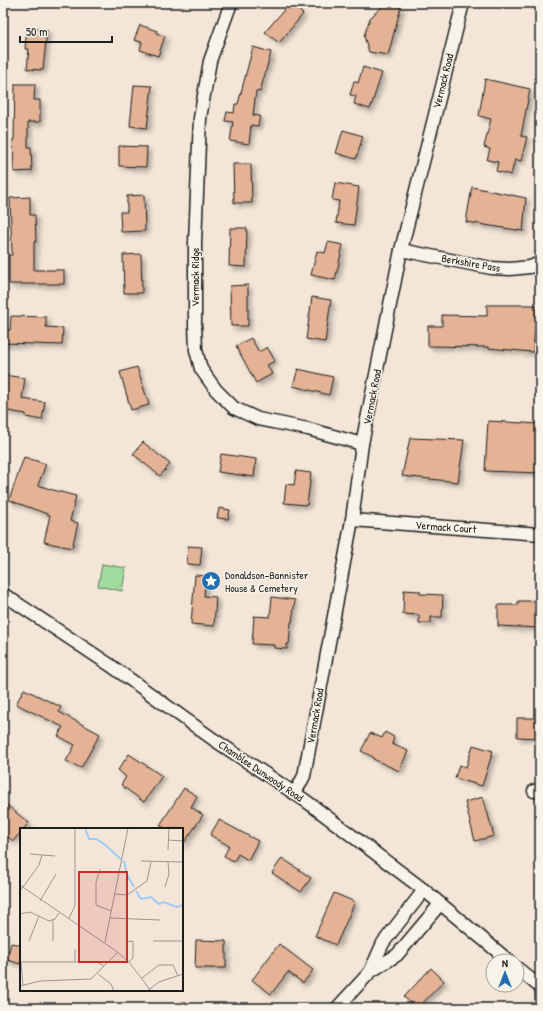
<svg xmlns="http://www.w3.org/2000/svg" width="543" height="1011" font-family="'Patrick Hand',sans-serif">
<defs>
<filter id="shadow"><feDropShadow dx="3.5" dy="3.5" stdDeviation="2" flood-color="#0004"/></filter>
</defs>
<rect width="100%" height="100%" fill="#f3e6d8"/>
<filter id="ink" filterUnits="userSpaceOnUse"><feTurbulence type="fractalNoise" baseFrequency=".025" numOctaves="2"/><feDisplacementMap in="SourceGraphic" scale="8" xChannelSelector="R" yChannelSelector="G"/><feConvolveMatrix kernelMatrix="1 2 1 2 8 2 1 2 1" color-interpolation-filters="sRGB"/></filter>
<g filter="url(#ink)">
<polygon fill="#a1da9f" stroke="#5e7b5e" points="102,564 126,568 122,591 98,586"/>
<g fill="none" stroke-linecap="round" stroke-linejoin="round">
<polyline stroke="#6986a1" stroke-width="3.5" points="539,3 540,6"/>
</g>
<g fill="#e4b396" stroke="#1c1c1c" filter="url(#shadow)">
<polygon points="290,3 303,14 279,43 265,32"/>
<polygon points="386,3 401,7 388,55 369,52 364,36 370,18"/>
<polygon points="140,25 157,31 156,33 165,36 158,56 140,50 142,42 134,40"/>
<polygon points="27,28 47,30 43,70 27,69 29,49 25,49"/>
<polygon points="253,47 271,52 260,92 256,91 253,115 260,116 258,126 251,125 249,144 230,141 233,122 225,121 227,112 234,113 235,104 238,104"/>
<polygon points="363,67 382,73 370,109 354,104 356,96 350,95 354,81 358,83"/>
<polygon points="485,79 530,89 521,136 527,137 521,161 515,159 511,175 496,171 498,162 487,160 490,149 484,147 491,119 479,116"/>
<polygon points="15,84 35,84 34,100 40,100 40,122 28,122 28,147 31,147 32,171 14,172 13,139 14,139"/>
<polygon points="134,85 152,86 147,128 130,126"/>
<polygon points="343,130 363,136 356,159 336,153"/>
<polygon points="119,146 147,147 146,167 119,166"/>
<polygon points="233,164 251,164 252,203 234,203"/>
<polygon points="335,183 359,187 354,225 336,223 339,201 332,200"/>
<polygon points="472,187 526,198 523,231 466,222"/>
<polygon points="144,195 145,231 121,232 120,212 127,212 127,196"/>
<polygon points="30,197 30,215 35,215 36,242 34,242 34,270 64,270 64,284 9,284 9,255 12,255 10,198"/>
<polygon points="230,228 247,228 246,267 229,266"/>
<polygon points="328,242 343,245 335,280 311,275 317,251 325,253"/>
<polygon points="141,254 142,293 124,293 123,255"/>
<polygon points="248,285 248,326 231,326 230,286"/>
<polygon points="312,297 331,300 325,342 306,339"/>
<polygon points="487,305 537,305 533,352 488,348 488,347 428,346 428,326 442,326 442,315 487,316"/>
<polygon points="11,316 46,317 46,327 63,328 62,345 3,343 4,330 10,330"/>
<polygon points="251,338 259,352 267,347 275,361 267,365 272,374 256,383 236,346"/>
<polygon points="137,367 149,405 131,410 120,372"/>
<polygon points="298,369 333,377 329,395 293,386"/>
<polygon points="3,375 25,378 22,399 45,402 42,420 26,417 26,414 3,410"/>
<polygon points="488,421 540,424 540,473 485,471"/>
<polygon points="410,438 464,440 458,482 402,476"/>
<polygon points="143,442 170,464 160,476 133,454"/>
<polygon points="221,454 256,459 254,477 218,472"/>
<polygon points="24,457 46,464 38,485 53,490 76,496 70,521 78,523 72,548 44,542 50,515 9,500"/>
<polygon points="296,471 311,473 307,505 284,503 286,484 294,485"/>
<polygon points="219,508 230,510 228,519 217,518"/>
<polygon points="188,546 202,547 200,565 187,564"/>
<polygon points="195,575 206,576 204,596 216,597 214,626 191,624"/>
<polygon points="404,590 420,591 420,594 443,595 442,617 431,617 431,623 419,623 419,615 403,614"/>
<polygon points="272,597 295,600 292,622 291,622 289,644 287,644 287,649 274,648 274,645 252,644 254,616 270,617"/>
<polygon points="518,601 540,601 540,628 498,626 498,605 518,605"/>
<polygon points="24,689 61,707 59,712 100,734 81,768 66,761 75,745 58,736 63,727 16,704"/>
<polygon points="517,718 540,718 540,738 517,737"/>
<polygon points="385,732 394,737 392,744 408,751 399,771 373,759 373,757 361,751 370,733 382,738"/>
<polygon points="473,745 493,751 482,786 455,778 459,765 466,767"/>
<polygon points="129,754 162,776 144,802 121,785 126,777 118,770"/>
<polygon points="184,788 197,796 191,807 203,815 182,846 182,829 166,829 160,825"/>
<polygon points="483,797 494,836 475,841 465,802"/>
<polygon points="3,802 29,823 23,829 21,829 21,832 13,841 3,833"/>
<polygon points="219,820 258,841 248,860 238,854 234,861 224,856 229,846 210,835"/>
<polygon points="282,858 311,878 301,892 272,873"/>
<polygon points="334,893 355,902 336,945 315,936"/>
<polygon points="196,940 226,941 226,968 195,968"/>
<polygon points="11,943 21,945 21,964 7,960"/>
<polygon points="279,944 313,970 303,983 288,972 271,994 252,980"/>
<polygon points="431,968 444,981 418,1008 416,1008 404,997"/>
</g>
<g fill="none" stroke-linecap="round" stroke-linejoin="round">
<defs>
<g id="minor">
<polyline points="231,3 210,61 200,118 195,243 195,324 196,350 201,369 216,390 234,408 258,419 308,429 362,444"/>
<polyline points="401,250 491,268 510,269 530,267 540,263"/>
<polyline points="352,520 540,534"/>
<polyline points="3,594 110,665 213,739 306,801 424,890 509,961"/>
<polyline points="534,791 540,790"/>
<polyline points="295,793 304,776 352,520 362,444 401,250 463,3"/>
<polyline points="517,968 540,987"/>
<polyline points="370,972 383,943 424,890"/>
<polyline points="337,1008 370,972 397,955 440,904"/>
</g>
</defs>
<use href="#minor" stroke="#1c1c1c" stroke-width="15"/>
<use href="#minor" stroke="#f7f3e8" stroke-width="12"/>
</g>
</g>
<defs>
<symbol id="sight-disc" viewBox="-11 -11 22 22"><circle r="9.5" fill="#1f6fb2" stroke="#f7f3e8"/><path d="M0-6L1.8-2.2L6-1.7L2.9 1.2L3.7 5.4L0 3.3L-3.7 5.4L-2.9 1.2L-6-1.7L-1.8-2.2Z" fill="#fff"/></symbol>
</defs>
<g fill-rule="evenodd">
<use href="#sight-disc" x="200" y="570" width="22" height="22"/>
</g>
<g text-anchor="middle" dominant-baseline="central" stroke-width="3" stroke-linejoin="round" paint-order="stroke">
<g font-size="11" fill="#1c1c1c" stroke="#f7f3e8">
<text transform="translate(443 81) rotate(-76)">Vermack Road</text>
<text transform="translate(471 263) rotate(10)">Berkshire Pass</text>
<text transform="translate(195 277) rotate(-90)">Vermack Ridge</text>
<text transform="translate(372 397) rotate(-79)">Vermack Road</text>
<text transform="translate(446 527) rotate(4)">Vermack Court</text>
<text transform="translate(315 716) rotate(-80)">Vermack Road</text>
<text transform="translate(261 771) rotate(34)">Chamblee Dunwoody Road</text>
</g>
<g font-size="11" fill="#1c1c1c" stroke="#f7f3e8" text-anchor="start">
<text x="225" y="575">Donaldson-Bannister<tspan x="225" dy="13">House &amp; Cemetery</tspan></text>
</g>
</g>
<g transform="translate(20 828)">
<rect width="163" height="163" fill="#f3e6d8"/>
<path fill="none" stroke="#9dccf9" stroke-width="2" d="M 65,0 L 69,11 L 76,11 L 84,16 L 101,31M 104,33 L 107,47 L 114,59M 116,63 L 121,71 L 131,69 L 139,76 L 143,74 L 157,79 L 163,77"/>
<path fill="none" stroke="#9d958d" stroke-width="1" d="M 148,12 L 163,13M 148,22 L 149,0M 10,26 L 35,28M 121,33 L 163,34M 80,41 L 76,54 L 76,77 L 91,83M 0,57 L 96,123 L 109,134 L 131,163M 145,59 L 149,46 L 148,34M 0,63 L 19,37 L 22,27M 94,66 L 107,67 L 127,53 L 131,34M 20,73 L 36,46M 0,86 L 10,84 L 29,93 L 35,91 L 39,85M 49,90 L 55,78 L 55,0M 90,90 L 140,92M 33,92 L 33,113M 9,113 L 19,88M 133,113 L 163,113M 163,113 L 163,98M 85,114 L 108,0M 106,114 L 113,113 L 113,130 L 109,134M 55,121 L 55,134M 0,134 L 77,134 L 84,138M 1,134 L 3,157M 78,146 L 91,156 L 94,163M 122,150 L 139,137 L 153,137 L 158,148M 0,158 L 20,153 L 71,151 L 98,124M 127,163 L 139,154 L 163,146"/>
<path fill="#d62828" fill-opacity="0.15" stroke="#d62828" stroke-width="2" d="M 59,44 L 107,44 L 107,134 L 59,134 Z"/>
<rect width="163" height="163" fill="none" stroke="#1c1c1c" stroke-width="2"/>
</g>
<rect width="543" height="1011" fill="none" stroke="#f7f3e8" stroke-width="16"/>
<rect x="8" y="8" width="527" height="995" fill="none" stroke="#1c1c1c" stroke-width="1.5" filter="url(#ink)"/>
<g transform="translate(505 973)"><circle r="19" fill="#f7f3e8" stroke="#9f9d96"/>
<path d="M0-3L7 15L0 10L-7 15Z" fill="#1f6fb2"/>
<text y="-6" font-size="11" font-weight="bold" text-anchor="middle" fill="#1c1c1c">N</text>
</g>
<path d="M20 36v6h92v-6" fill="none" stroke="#1c1c1c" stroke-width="2"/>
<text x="26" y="36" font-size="12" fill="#1c1c1c" stroke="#f7f3e8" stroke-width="3" paint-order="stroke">50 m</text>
</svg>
